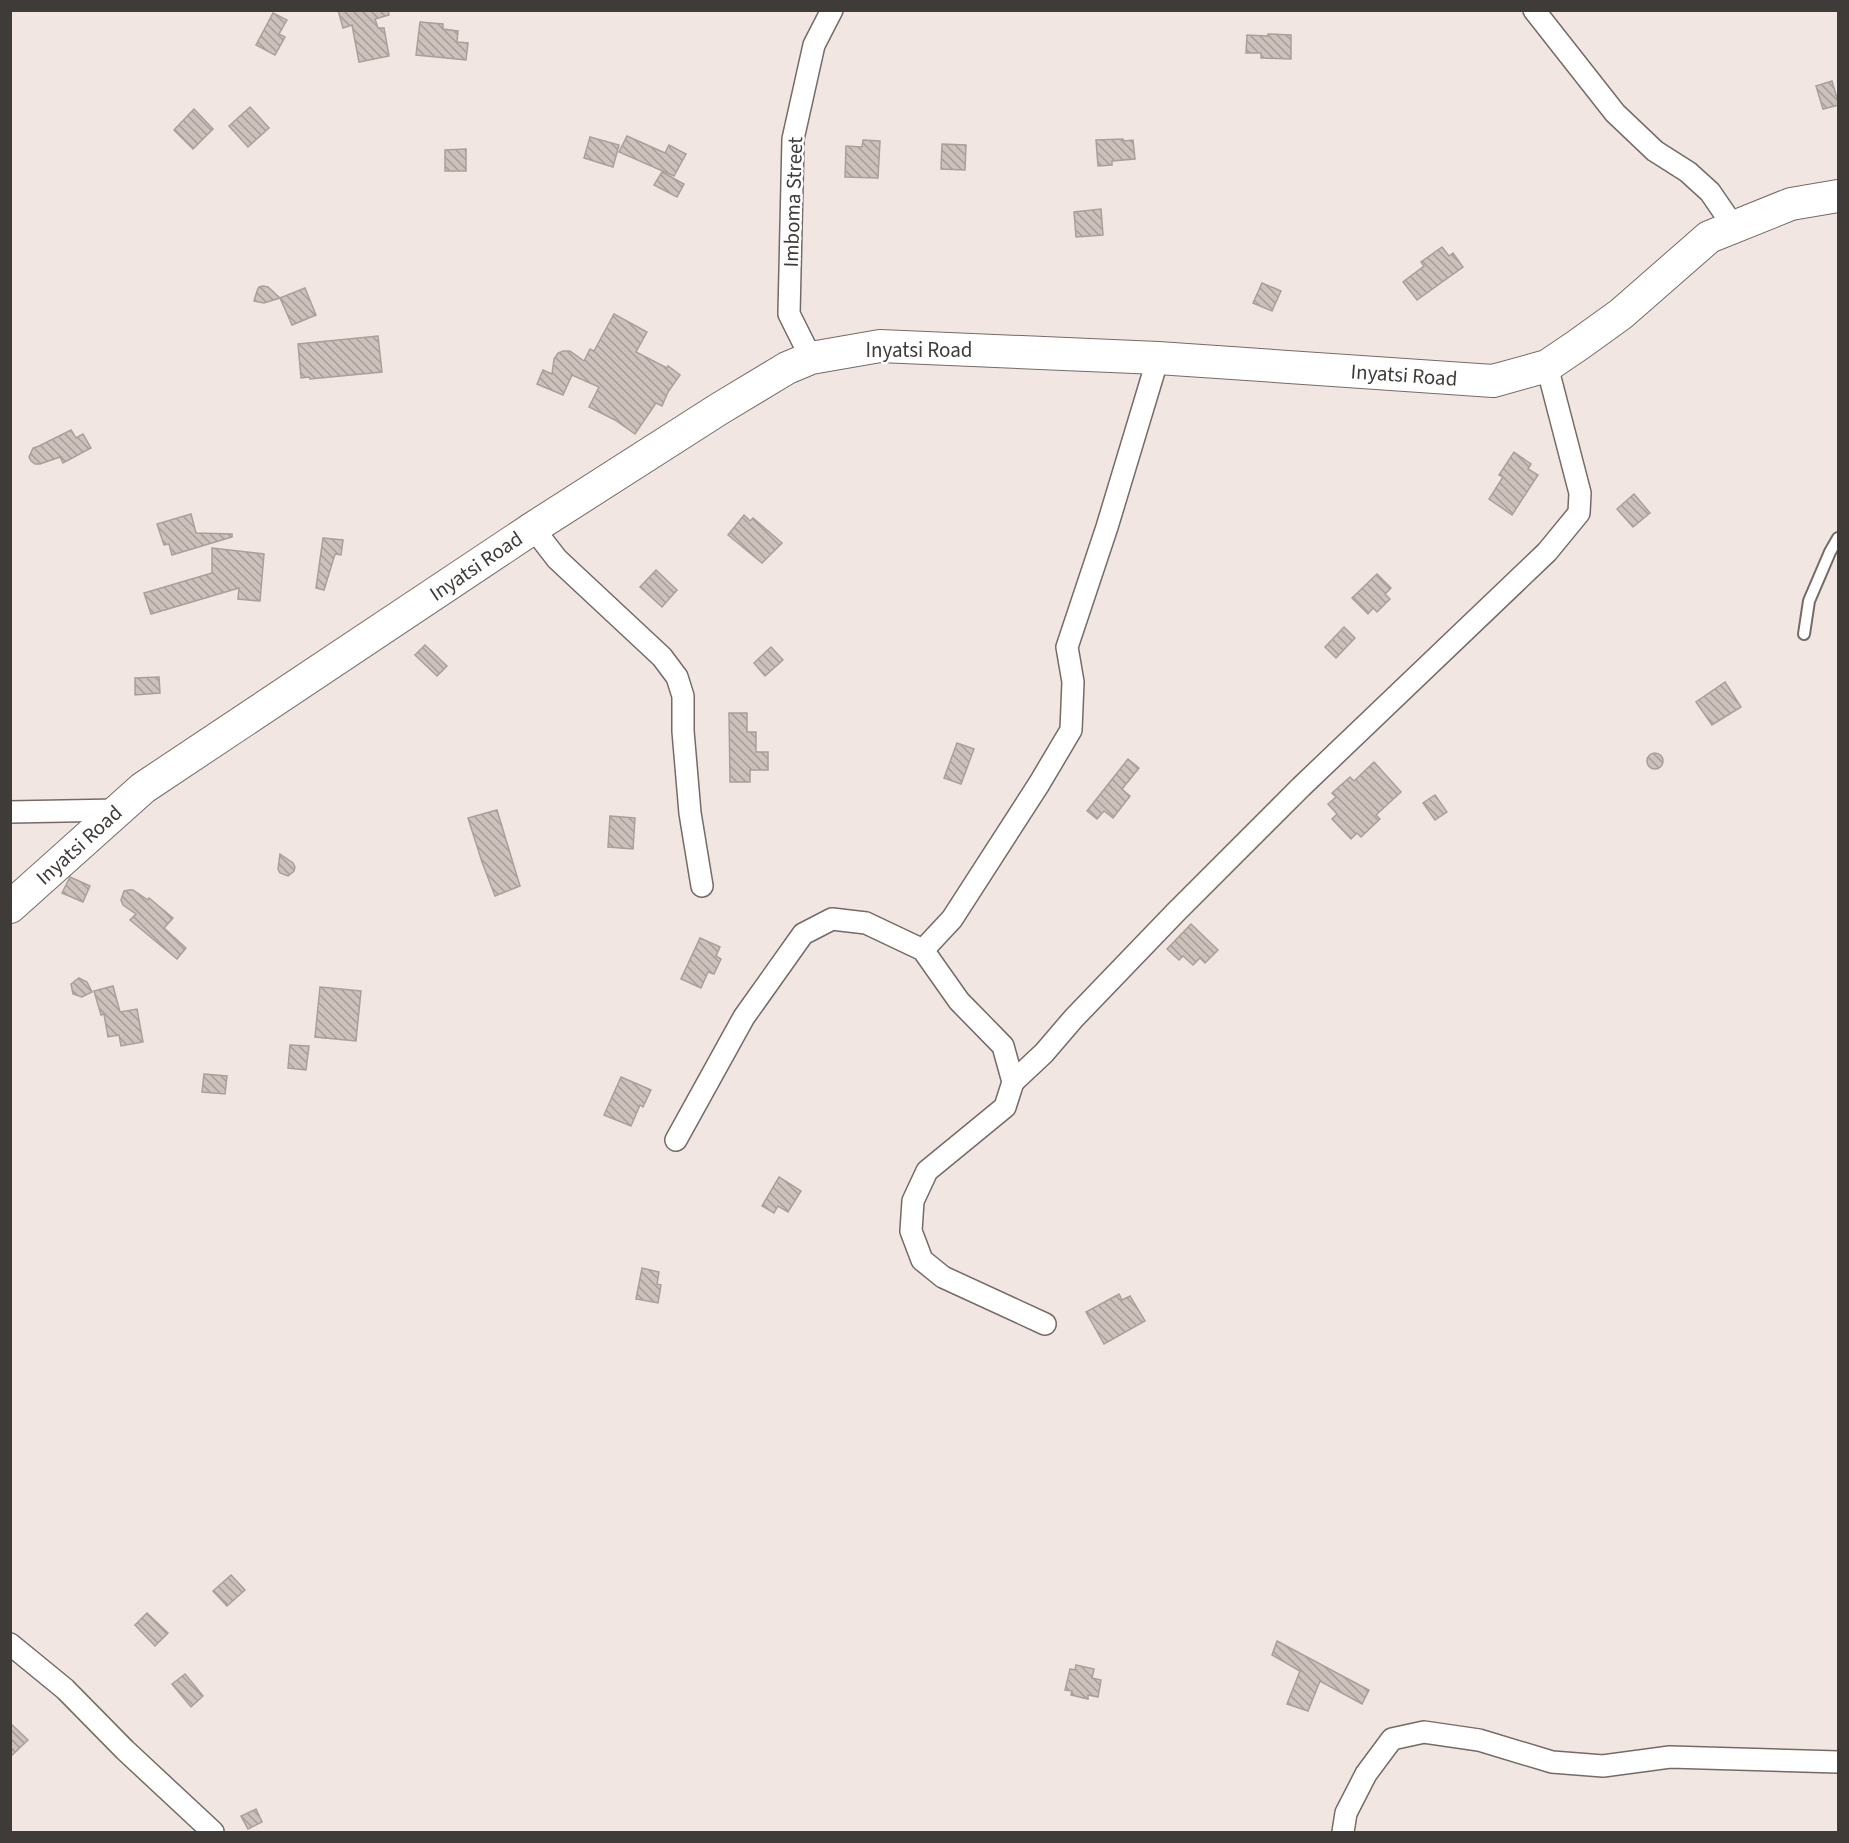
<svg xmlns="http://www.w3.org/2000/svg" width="1849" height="1843" font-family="'Source Sans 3',sans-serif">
<defs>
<pattern id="building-back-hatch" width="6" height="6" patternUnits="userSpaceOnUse" patternTransform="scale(1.5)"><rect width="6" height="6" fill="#ccc1bb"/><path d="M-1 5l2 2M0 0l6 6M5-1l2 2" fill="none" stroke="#a79e99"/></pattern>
</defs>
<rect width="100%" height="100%" fill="#f1e6e1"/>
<g fill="url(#building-back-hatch)" stroke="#aa9f9a" stroke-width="1.5">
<polygon points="338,10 388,10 389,15 375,19 378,28 384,28 389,56 359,62 352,25 343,28"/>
<polygon points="273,13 287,20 279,34 285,37 275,55 256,45"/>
<polygon points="420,22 443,24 443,29 458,31 457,42 468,43 466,60 416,55"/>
<polygon points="1268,34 1291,35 1291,59 1261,58 1261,53 1246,53 1247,35 1268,36"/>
<polygon points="1832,81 1839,105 1823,109 1816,86"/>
<polygon points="250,107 269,128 248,147 229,126"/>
<polygon points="194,109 213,129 193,149 174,130"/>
<polygon points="627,136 665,153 669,145 686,154 674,176 619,152"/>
<polygon points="590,137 619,145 613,167 584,158"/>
<polygon points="1123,139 1124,141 1133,140 1135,159 1112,161 1112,165 1098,166 1096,140"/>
<polygon points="863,140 880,141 878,178 845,177 846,146 862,147"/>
<polygon points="942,144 966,145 965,170 941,169"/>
<polygon points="466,149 466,171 445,171 445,150"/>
<polygon points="662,172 684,184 677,197 654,185"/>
<polygon points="1101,209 1103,235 1076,237 1074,212"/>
<polygon points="1442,247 1449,256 1453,253 1463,267 1417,300 1403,282 1424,266 1421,262"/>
<polygon points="1262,283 1281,291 1272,311 1253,303"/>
<polygon points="263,286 268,287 280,298 305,288 316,315 292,325 280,298 264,303 254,301 257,291 259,287"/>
<polygon points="614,314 647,332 636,352 667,368 668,366 680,375 668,392 662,406 656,403 635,434 615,420 589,407 599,387 572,375 563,395 537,384 543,370 552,374 554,359 558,353 563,351 570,351 584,361 590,349 594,351"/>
<polygon points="378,336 382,372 310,379 309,377 301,378 298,344"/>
<polygon points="71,430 76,438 83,434 91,448 63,463 60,457 40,464 35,464 31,461 29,457 33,448 39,446"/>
<polygon points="1514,452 1531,464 1528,469 1538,475 1512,515 1489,499 1503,477 1499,475"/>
<polygon points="1634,494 1650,513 1633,527 1617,509"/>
<polygon points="191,514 196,533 232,534 232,537 172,555 169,544 164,545 157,524"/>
<polygon points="744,515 750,521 753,518 782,543 762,563 728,535"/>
<polygon points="323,538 343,540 341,555 335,554 324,590 316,588"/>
<polygon points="212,548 264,554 260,601 238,599 239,588 151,614 144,593 212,573"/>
<polygon points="656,570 677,590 662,607 640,587"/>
<polygon points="1377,574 1391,588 1385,594 1390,599 1377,612 1373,608 1368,614 1352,598"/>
<polygon points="1344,627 1355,638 1336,658 1325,647"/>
<polygon points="425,645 447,666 437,676 415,655"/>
<polygon points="771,647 783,660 765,676 754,663"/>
<polygon points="159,677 160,693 135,695 135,678"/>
<polygon points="1725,682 1741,707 1712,725 1696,702"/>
<polygon points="729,713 747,713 747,732 756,732 756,752 768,752 768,770 750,770 750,782 730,782"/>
<polygon points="957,743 974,749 961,784 944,778"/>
<circle cx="1655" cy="761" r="8"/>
<polygon points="1128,759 1139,768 1122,789 1130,796 1113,818 1104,811 1097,819 1087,811"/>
<polygon points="1374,762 1401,792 1376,815 1380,819 1361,837 1357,833 1351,839 1332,819 1337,814 1328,804 1336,797 1332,793 1350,777 1354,781"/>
<polygon points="1435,795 1447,812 1435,820 1423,803"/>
<polygon points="497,810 520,886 495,896 482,862 468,818"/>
<polygon points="610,816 635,818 633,849 608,847"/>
<polygon points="280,854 293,863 295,867 294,871 288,876 280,873 278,869"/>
<polygon points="70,877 90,886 83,902 62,893"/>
<polygon points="129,890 133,890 148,900 149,898 173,918 164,928 186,948 177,959 130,920 136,914 123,905 121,900 124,891"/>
<polygon points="1191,924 1218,950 1205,963 1200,958 1193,965 1183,956 1179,960 1167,949"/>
<polygon points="700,938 720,947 716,956 721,959 714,974 708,972 701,988 681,979"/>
<polygon points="79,978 87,982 92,992 82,997 73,994 71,984"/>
<polygon points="113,986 120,1012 137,1009 143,1042 121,1046 119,1035 108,1037 104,1014 101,1015 94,991"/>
<polygon points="320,987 361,991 356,1041 315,1037"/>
<polygon points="290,1045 309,1046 306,1070 288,1068"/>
<polygon points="204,1074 227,1076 225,1094 202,1092"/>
<polygon points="621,1077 651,1090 643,1107 640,1105 631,1126 604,1115"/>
<polygon points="779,1177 801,1191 788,1212 778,1206 774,1213 762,1206"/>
<polygon points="642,1268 659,1272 657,1284 661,1285 658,1303 636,1299"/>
<polygon points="1119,1294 1122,1300 1130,1296 1145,1321 1104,1344 1086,1312"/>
<polygon points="231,1575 245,1590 227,1606 213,1591"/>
<polygon points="147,1613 168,1633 155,1646 135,1625"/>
<polygon points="1277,1641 1369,1690 1362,1704 1320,1681 1308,1711 1287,1704 1300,1671 1272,1655"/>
<polygon points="1076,1665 1094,1669 1092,1678 1101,1680 1098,1697 1088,1695 1088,1699 1071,1695 1072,1691 1065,1690 1070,1669 1075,1670"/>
<polygon points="185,1674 203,1696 191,1707 172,1684"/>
<polygon points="10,1723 28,1740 10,1757"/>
<polygon points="256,1809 262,1822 248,1829 241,1816"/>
</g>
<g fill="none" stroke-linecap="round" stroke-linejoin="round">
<defs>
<polyline id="lane" points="1804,634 1809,601 1830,552 1838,538"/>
<g id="street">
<polyline points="1534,10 1615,113 1655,151 1688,172 1710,192 1734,227"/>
<polyline points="811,358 789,314 793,139 814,45 832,10"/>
<polyline points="533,528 557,559 662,657 677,677 683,696 683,731 690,813 702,886"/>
<polyline points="10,812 118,810"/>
<polyline points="923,950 952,919 1039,784 1071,730 1073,682 1067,647 1107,527 1158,358"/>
<polyline points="1013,1082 1044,1053 1074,1018 1176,912 1301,787 1547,552 1579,513 1580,493 1547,366"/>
<polyline points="676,1140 744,1017 803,934 832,919 866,923 923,950 959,1001 1003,1046 1013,1082 1005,1107 927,1171 913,1201 911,1231 922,1260 943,1277 1045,1324"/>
<polyline points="10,1644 65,1689 125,1750 213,1832"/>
<polyline points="1343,1832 1346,1813 1366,1774 1392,1739 1424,1732 1479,1740 1552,1762 1603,1766 1670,1757 1838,1762"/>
</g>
<polyline id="secondary" points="10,907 143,788 533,528 719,409 787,368 811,358 880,346 1158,358 1493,381 1547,366 1578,345 1621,314 1709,237 1791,204 1838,196"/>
</defs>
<use href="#lane" stroke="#756b66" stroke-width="14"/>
<use href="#street" stroke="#756b66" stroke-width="24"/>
<use href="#secondary" stroke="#756b66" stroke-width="34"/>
<use href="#lane" stroke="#fff" stroke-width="10"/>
<use href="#street" stroke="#fff" stroke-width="21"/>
<use href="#secondary" stroke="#fff" stroke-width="32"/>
</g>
<g text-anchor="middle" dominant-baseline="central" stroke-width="5" stroke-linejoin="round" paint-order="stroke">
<g font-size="21" fill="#3f3b39" stroke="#fff">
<text transform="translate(793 202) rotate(-88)">Imboma Street</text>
<text x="919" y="350">Inyatsi Road</text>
<text transform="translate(1404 375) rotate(4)">Inyatsi Road</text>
<text transform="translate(476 566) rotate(-34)">Inyatsi Road</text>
<text transform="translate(79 845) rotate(-42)">Inyatsi Road</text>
</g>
</g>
<rect width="1849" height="1843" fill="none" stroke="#3f3b39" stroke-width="24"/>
</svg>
